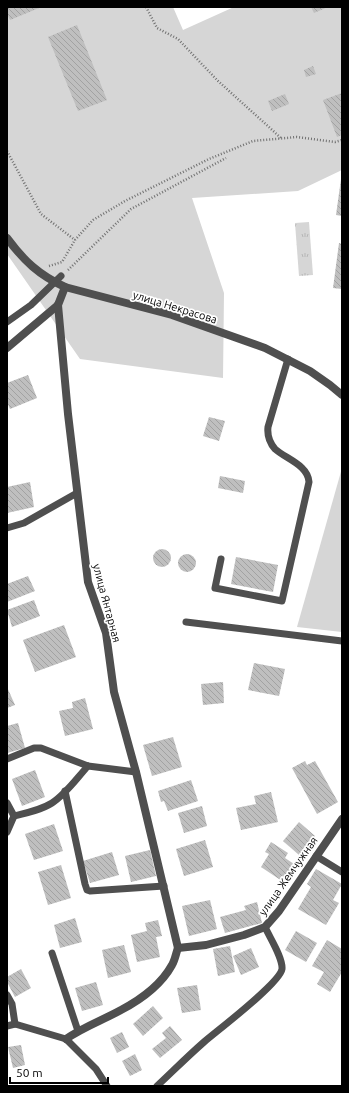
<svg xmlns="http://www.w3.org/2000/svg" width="349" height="1093" font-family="Ubuntu,sans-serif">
<defs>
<pattern id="park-tufts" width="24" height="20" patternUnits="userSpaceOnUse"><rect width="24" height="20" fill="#d6d6d6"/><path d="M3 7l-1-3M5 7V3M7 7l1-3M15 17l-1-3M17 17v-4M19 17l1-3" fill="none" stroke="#b6b6b6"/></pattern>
<pattern id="building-back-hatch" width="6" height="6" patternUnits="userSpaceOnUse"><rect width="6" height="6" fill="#bfbfbf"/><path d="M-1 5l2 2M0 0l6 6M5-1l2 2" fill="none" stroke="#a2a2a2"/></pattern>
</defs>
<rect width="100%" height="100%" fill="#fff"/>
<g fill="#d6d6d6">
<polygon points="7,7 173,7 183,30 234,7 342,7 342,170 298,191 192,198 224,293 223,378 80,359 7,254"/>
<polygon points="342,468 342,632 297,627"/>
</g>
<polygon fill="url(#park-tufts)" points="309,222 313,275 299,276 295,223"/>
<g fill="url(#building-back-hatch)">
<polygon points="7,7 38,7 39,8 10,20 7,14"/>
<polygon points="311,7 328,7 314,13"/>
<polygon points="77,25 107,100 78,111 48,37"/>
<polygon points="313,66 316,74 306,77 304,70"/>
<polygon points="342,93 342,135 337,137 323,100"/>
<polygon points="285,94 289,104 272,111 268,101"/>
<polygon points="341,179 342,179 342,216 336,215"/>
<polygon points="339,243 342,244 342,289 333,288"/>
<polygon points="28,375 37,398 10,409 7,402 7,383"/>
<polygon points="209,417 225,421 219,441 203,436"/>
<polygon points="220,476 245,481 243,493 218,488"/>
<polygon points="30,482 34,507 7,513 7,487"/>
<circle cx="162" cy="558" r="9"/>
<circle cx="187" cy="563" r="9"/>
<polygon points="236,557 278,565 273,592 231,584"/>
<polygon points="28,576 35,591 7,602 7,584"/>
<polygon points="34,600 40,616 12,627 7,610"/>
<polygon points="64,625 76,657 35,672 23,640"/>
<polygon points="254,663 285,669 279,696 248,690"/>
<polygon points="223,682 224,703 203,705 201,684"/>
<polygon points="7,687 15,705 7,708"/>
<polygon points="85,698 93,729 65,736 59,711 73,708 72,702"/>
<polygon points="18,723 25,748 7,753 7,726"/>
<polygon points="173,737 182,767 152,776 143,745"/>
<polygon points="305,761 307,765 315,761 338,802 317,814 292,768"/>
<polygon points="35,770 45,797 22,806 12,779"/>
<polygon points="191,780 198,801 168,811 164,801 161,802 158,791"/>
<polygon points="271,792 278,822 241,830 236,808 256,804 254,796"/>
<polygon points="202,806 207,826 184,833 178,813"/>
<polygon points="299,822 315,836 299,855 283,841"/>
<polygon points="54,824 63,851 34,860 25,834"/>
<polygon points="205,840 213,867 184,876 176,849"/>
<polygon points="271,842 288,853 285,858 297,866 285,883 261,867 269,854 265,852"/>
<polygon points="150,850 156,876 131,882 125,856"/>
<polygon points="112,852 119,875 90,883 83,861"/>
<polygon points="61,865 71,898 48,905 38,872"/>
<polygon points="316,869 342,884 333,900 339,903 326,925 298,909 311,887 307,884"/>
<polygon points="210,900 217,929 189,936 182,906"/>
<polygon points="257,902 262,923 225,933 220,917 246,910 244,906"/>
<polygon points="75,918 82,942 60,948 54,925"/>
<polygon points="158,920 162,936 156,937 160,957 137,962 131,935 147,931 145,923"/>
<polygon points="296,931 317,943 306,962 285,950"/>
<polygon points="327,940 342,949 342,972 330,992 317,984 324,972 312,966"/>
<polygon points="124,945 131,972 108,978 102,950"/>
<polygon points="230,946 235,972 218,976 213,949"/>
<polygon points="251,948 259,967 241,975 233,956"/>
<polygon points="21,969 31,988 15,997 7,982 7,977"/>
<polygon points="96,982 103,1005 82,1011 75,988"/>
<polygon points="197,985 201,1010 182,1013 177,988"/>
<polygon points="153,1006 163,1018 143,1036 133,1024"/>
<polygon points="170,1026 182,1040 160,1058 152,1049 166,1038 162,1033"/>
<polygon points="122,1032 129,1047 117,1053 110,1038"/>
<polygon points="21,1045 25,1065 13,1068 8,1047"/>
<polygon points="135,1054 142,1070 130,1076 122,1061"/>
</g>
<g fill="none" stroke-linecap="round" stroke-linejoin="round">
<g stroke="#717171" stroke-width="2.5" stroke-dasharray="1 2" stroke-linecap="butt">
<polyline points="146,7 157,28 178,39 218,81 281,138"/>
<polyline points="7,151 41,214 75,240"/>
<polyline points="49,266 62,262 75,240 93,220 125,201 209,159 253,141 297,137 335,142 342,140"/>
<polyline points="68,270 131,209 226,158"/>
</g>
<g stroke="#4f4f4f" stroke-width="7">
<polyline points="7,322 31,305 61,276"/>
<polyline points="7,528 24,523 77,493"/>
<path d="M 221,559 L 215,588 L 282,601 L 309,482 C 308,465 286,459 275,449 C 269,442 267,436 268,427 L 288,359"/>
<polyline points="186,622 342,641"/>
<polyline points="7,759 34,748 41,748 88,766 136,772"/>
<polyline points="65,791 85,884 87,890 90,891 164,886"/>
<polyline points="7,803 14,816 7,832"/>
<path d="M 14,816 C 27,813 41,810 52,803 C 66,794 77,778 88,766"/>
<polyline points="316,856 342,872"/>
<polyline points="52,953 78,1031"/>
<polyline points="7,995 12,1004 15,1024"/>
<polyline points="7,1026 15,1024 66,1039 96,1069 107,1086"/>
<path d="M 157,1086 C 173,1071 188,1056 204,1042 C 218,1030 280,983 282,969 C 283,958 270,938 265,927"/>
</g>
<g stroke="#4f4f4f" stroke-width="8">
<path d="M 7,238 C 24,261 39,275 65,287 L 172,315 L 265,348 L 310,371 L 330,385 L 342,395"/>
<polyline points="58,305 68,414 88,582 106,633 114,692 136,772 178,948"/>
<polyline points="7,348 58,305 65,287"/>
<polyline points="178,948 206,945 244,935 265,927 279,911 342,819"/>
<path d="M 66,1039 C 83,1027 103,1020 121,1010 C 140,1000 161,985 172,965 C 175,960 176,953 178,948"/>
</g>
</g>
<g text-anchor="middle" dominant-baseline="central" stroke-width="3.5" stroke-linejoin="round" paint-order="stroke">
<g font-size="11" fill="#000" stroke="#fff">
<text transform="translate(175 307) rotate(17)">улица Некрасова</text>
<text transform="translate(107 603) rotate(75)">улица Янтарная</text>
<text transform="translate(288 876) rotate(-55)">улица Жемчужная</text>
</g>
</g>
<rect width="349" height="1093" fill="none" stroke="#000000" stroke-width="16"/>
<path d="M10 1077v6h98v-6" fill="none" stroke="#000000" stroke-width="2"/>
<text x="16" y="1077" font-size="12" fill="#000000" stroke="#ffffff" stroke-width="3" paint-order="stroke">50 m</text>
</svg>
